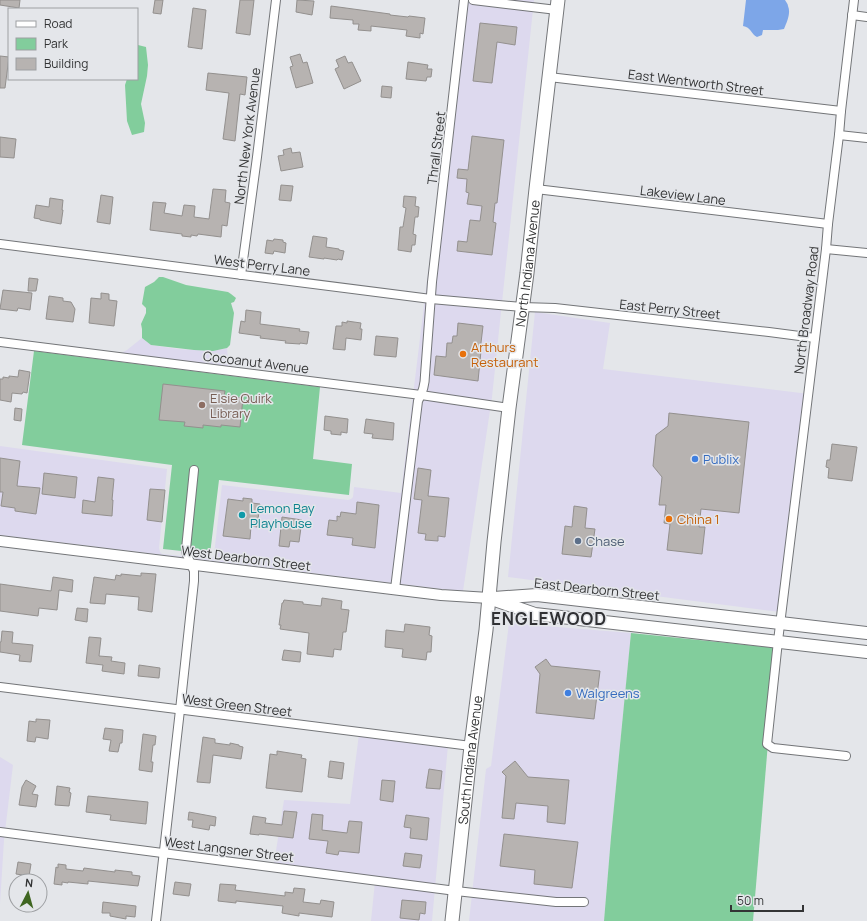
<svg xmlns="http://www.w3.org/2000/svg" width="867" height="921" font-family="Manrope,sans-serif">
<rect width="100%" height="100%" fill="#e4e6ea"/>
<g fill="#ddd9ee">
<polygon points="459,0 534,0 492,397 463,591 442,589 0,535 0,446 167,469 159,548 160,552 162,554 209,559 213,557 214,555 222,485 348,500 351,499 353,497 354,487 401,493 441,167"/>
<polygon points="535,312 610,323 603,369 809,394 780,612 508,577"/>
<polygon points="142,338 151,345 178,349 213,351 227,348 228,363 235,371 116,356 127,350"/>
<polygon points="509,623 631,633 611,837 604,921 469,921 486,769 491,766"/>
<polygon points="359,734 448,745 432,921 371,921 375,882 273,870 284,800 350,804"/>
<polygon points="0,757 13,765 4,840 0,904"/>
</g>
<g fill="#82cd9c">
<polygon points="138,45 146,47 148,65 147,76 141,104 145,123 144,132 132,135 127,121 125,85 127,79 137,79 137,49"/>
<polygon points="159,277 163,277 186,285 228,292 231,294 236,298 234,302 231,303 234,313 230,345 227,348 213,351 194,350 151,345 142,338 142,329 141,324 146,313 146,308 142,304 145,287 154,282"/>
<polygon points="34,351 320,387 313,459 352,464 349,495 219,480 210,554 163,549 172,465 22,445"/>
<polygon points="631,633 776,648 753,921 604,921 611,837"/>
</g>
<path fill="#7da6e8" d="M 746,0 L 785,0 C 786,2 788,4 788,6 C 791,13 787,22 784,29 L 778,30 L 763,30 L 762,35 L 757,37 C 751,34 751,27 743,26 Z"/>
<g fill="#b7b3b1" stroke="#93908e">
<polygon points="0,0 20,0 19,8 0,5"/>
<polygon points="155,0 163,0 161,14 153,13"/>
<polygon points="240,0 254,0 250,35 236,33"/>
<polygon points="297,0 314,1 312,15 296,12"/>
<polygon points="331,6 390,14 390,15 408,17 409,16 425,18 423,34 420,33 420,38 406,36 407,30 371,26 371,31 358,30 359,24 353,24 353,20 330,18"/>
<polygon points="193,8 206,10 202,49 188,47"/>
<polygon points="480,23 517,27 515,45 497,42 492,83 473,81"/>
<polygon points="300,54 303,63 307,62 313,83 296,88 290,67 293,66 290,57"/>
<polygon points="0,56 9,57 5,88 0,88"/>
<polygon points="345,56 348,63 352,62 361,81 344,89 335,69 339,67 336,60"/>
<polygon points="408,62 428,65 427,69 432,69 431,77 427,77 426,81 406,79"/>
<polygon points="208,73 247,77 245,95 240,94 235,141 223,139 229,93 206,90"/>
<polygon points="382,86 392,87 391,98 381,97"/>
<polygon points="472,136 504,140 497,203 495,203 493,222 496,223 492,255 457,251 458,241 467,242 470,220 480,221 482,206 467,204 469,193 466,192 467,179 457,178 458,169 468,170"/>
<polygon points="0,137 16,139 14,158 0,157"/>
<polygon points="291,148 292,153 300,152 303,167 281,171 278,156 284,155 283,150"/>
<polygon points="281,185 293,186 291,201 279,200"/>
<polygon points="213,189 226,190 225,202 230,203 227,226 222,225 221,237 198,234 197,236 191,235 191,237 182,236 182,234 150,230 153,202 166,203 164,213 182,216 184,205 195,206 194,217 209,219"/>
<polygon points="101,195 113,197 110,224 97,222"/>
<polygon points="404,196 416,197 415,206 419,207 418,217 415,217 413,234 416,235 415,245 412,245 411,252 398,250 400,227 403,227 406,208 403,207"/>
<polygon points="50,198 63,200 62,210 63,210 61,224 40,220 40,219 34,218 36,205 49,207"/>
<polygon points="313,236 327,238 326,247 339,249 339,250 344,251 342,260 338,259 337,260 324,258 324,259 309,257"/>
<polygon points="274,239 283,240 283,242 286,243 285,253 274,251 273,254 265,253 267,240 273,241"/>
<polygon points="29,278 38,279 36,291 28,291"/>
<polygon points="3,290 32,293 30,310 18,308 17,311 0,309"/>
<polygon points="101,293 109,294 109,300 117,301 114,326 89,323 91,298 101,299"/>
<polygon points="49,296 63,298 63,301 71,302 75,309 73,322 46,319"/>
<polygon points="246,310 261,312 260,324 300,329 299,331 309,332 307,344 300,343 300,344 285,343 286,341 260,338 261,336 239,333 241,321 245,322"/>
<polygon points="347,321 361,323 360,329 362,329 361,340 346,338 345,350 333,349 336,326 342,326 342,322 347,323"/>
<polygon points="458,323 483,326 480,351 481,351 478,381 434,375 436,356 446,357 447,343 452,343 453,336 457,336"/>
<polygon points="376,336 398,338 396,357 374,355"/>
<polygon points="19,370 30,372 27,393 23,392 22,394 12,393 11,402 0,400 0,379 3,379 3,377 9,378 9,376 18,377"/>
<polygon points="163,384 225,391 224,396 243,398 240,427 221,425 221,427 203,425 203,428 184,426 185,422 159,420"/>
<polygon points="15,408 22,409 21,421 14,420"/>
<polygon points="669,413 749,422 739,513 701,509 699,527 705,527 702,554 667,550 670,524 664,523 666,505 659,505 662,477 653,466 656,435 668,426"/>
<polygon points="325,416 348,419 347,433 341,432 341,435 331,434 331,431 324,430"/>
<polygon points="366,419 394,423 393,440 372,438 373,434 364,433"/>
<polygon points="832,444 857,447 852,481 828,478 829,468 826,467 827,460 830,460"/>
<polygon points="0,458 20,461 17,486 40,488 36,514 15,511 15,508 1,506 3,492 0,492"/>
<polygon points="418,468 431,470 428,496 449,498 445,537 438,536 438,541 425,540 426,534 418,533 422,500 414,499"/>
<polygon points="44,473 77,477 75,498 42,494"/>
<polygon points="98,477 114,479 112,500 113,500 112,516 82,513 83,500 95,502"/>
<polygon points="150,489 165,490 162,522 147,520"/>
<polygon points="243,498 252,499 252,503 260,504 257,527 251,526 250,539 223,536 228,499 243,501"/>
<polygon points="357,502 379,505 375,548 352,545 353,538 327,535 329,520 337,521 337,516 340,517 341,512 356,514"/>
<polygon points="574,506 587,508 585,528 595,529 591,557 562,554 565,526 572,527"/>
<polygon points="282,517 302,520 299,542 290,541 289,547 279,546"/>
<polygon points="141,573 156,574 152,612 138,610 139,597 106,594 105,604 90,603 94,577 115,580 116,575 121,576 121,574 141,576"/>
<polygon points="53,577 73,580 72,592 59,590 57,610 39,608 38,616 0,611 0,584 51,591"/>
<polygon points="322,598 342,601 341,609 349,610 346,632 343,632 341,650 334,649 333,657 307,654 309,633 280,629 281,625 279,625 282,603 283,603 284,600 303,602 303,604 321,606"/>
<polygon points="77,608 88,609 87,622 75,620"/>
<polygon points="405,624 430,627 429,635 432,636 431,652 427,652 426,660 402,657 403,649 385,647 386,630 404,632"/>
<polygon points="2,631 13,632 12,643 33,645 31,662 19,661 20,655 0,652 0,642 1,642"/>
<polygon points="89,637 101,638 99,656 112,657 111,661 125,663 124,674 102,671 103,665 86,663"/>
<polygon points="284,650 301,652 300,662 282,660"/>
<polygon points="546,659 551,666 600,671 594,719 536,713 540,674 535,667"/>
<polygon points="139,665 160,668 159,678 138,676"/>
<polygon points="36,719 50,720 48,739 36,737 35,742 27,741 29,721 36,722"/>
<polygon points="105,728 123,730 122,743 120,743 118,752 109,751 111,740 103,739"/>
<polygon points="143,734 156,736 155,745 153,745 151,762 153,762 152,772 139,770"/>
<polygon points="203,737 215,739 215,743 230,745 230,743 239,745 239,746 243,747 241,759 213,755 210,783 197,782"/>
<polygon points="277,751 302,755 301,758 306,759 302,792 266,788 270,754 277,755"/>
<polygon points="330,761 344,763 342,779 328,777"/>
<polygon points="515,761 528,777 569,780 565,824 547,822 548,806 516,803 514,819 502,818 506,776 502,772"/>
<polygon points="429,769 442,771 440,789 426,788"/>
<polygon points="26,780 36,786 32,794 38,795 36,807 19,805 22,787"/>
<polygon points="382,780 395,781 393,802 380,800"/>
<polygon points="57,786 70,788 69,792 71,793 69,806 55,805"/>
<polygon points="88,796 148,802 146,824 110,820 111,815 86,812"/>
<polygon points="284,811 297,812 293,838 259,834 259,835 250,834 253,816 266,818 265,823 282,825"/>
<polygon points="189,812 216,817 215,826 210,825 209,830 192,827 193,820 188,820"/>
<polygon points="312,814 323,815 322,830 347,833 349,821 362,822 359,853 339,851 338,855 326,853 328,841 309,839"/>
<polygon points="406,815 429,818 427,840 410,838 411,828 404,827"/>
<polygon points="504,834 578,842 572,888 534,884 535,870 500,866"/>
<polygon points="405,853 422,855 420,868 403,866"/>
<polygon points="18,862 31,864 29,876 16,874"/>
<polygon points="58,864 66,865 66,869 83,871 84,868 115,872 115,870 132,872 132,875 140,876 138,886 88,881 88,884 68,882 68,883 62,882 62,885 54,884 56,867 58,868"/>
<polygon points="175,882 191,884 189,896 173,894"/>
<polygon points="220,884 236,885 235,890 285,896 285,892 293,893 294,888 305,889 303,902 320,904 321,900 334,902 332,917 299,913 299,916 282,913 283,906 236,901 236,903 218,901"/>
<polygon points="402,900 426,902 425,914 420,913 419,920 400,918"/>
<polygon points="103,902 136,906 135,917 126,916 126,919 110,916 110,913 102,913"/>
</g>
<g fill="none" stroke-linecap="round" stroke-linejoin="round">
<defs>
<g id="minor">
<polyline points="473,0 557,10"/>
<polyline points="852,15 867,17"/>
<polyline points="549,77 841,111"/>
<polyline points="839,135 867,138"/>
<polyline points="536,189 828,224"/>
<polyline points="0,244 431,299 522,307 555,308 769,332 815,338"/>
<polyline points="826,249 867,253"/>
<polyline points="241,275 257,157 276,0"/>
<polyline points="0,342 421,395 509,408"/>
<path d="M 395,589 L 418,401 C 423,392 425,385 425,375 L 432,282 L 464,0"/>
<polyline points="0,687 471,746"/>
<polyline points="846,756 773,748 767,744 778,641 826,249 828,224 839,135 841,111 854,0"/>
<polyline points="0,832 456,891 556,902 584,902"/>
<polyline points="156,921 180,710 194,581 194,571 187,555 186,549 194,470"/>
</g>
<polyline id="tertiary" points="0,541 441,595 489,598"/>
<g id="secondary">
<polyline points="489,598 535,614 867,652"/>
<polyline points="494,598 537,595 867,633"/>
</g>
<g id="primary">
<path id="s1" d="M 452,921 L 471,746 L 486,630 L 494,542 L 509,408 L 527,273 L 536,189 L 558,0"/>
</g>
</defs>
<use href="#minor" stroke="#737578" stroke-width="10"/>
<use href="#tertiary" stroke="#737578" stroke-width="12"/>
<use href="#secondary" stroke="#737578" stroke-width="14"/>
<use href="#primary" stroke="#737578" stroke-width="15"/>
<use href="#minor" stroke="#fff" stroke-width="8"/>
<use href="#tertiary" stroke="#fff" stroke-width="10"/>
<use href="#secondary" stroke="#fff" stroke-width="12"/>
<use href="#primary" stroke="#fff" stroke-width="13"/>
</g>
<g fill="#e8710a" stroke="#e4e6ea" stroke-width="1.5">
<circle cx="463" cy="354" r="4"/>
<circle cx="669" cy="519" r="4"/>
</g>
<circle fill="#8d6e63" stroke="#e4e6ea" stroke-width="1.5" cx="202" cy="405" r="4"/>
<g fill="#3f7fe0" stroke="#e4e6ea" stroke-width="1.5">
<circle cx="695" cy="459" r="4"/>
<circle cx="568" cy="693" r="4"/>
</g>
<circle fill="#0f9aa8" stroke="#e4e6ea" stroke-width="1.5" cx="242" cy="515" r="4"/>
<circle fill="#5c6f8a" stroke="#e4e6ea" stroke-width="1.5" cx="578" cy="541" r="4"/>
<g text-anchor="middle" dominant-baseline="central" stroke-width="3" stroke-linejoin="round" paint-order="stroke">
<g font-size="13" fill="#333435" stroke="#e4e6ea">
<text transform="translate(696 82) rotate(7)">East Wentworth Street</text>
<text transform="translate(247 136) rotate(-83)">North New York Avenue</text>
<text transform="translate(436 148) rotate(-83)">Thrall Street</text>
<text transform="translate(683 195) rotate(7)">Lakeview Lane</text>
<text stroke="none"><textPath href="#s1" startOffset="662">North Indiana Avenue</textPath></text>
<text transform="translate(262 265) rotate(7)">West Perry Lane</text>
<text transform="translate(670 309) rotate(6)">East Perry Street</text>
<text transform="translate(806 310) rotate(-83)">North Broadway Road</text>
<text transform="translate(256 362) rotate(7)">Cocoanut Avenue</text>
<text transform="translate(246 558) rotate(7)">West Dearborn Street</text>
<text transform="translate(597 589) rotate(6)">East Dearborn Street</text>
<text transform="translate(237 705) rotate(7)">West Green Street</text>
<text stroke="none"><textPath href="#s1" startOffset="162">South Indiana Avenue</textPath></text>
<text transform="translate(229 849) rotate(7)">West Langsner Street</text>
</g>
<g font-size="13" fill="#c56008" stroke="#e4e6ea" text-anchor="start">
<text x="471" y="347">Arthurs<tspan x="471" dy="15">Restaurant</tspan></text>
<text x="677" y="519">China 1</text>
</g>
<g font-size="13" fill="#785e54" stroke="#e4e6ea" text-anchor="start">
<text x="210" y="398">Elsie Quirk<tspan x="210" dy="15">Library</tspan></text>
</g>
<g font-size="13" fill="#366cbe" stroke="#e4e6ea" text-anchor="start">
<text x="703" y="459">Publix</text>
<text x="576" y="693">Walgreens</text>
</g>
<g font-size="13" fill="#0d838f" stroke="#e4e6ea" text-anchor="start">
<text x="250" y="508">Lemon Bay<tspan x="250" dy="15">Playhouse</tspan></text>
</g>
<g font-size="13" fill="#4e5e75" stroke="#e4e6ea" text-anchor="start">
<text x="586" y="541">Chase</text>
</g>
<g font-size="17" font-weight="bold" letter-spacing="1" fill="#303134" stroke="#e4e6ea">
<text x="549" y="618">ENGLEWOOD</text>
</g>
</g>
<rect x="8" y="8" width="130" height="72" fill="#e4e6ea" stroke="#9d9fa2"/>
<rect x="16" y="21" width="20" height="6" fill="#ffffff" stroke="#9d9fa2"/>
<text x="44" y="28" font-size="12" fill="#333435">Road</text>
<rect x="16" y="38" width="20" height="12" fill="#82cd9c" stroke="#9d9fa2"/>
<text x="44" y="48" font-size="12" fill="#333435">Park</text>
<rect x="16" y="58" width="20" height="12" fill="#b7b3b1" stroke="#9d9fa2"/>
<text x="44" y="68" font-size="12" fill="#333435">Building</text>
<g transform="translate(28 893) rotate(6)"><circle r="19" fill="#e4e6ea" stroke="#9d9fa2"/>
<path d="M0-3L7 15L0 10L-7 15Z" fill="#3f6621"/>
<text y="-6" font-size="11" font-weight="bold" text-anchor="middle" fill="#333435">N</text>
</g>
<path d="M731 905v6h72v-6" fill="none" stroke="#333435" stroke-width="2"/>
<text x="737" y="905" font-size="12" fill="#333435" stroke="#e4e6ea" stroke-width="3" paint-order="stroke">50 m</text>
</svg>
